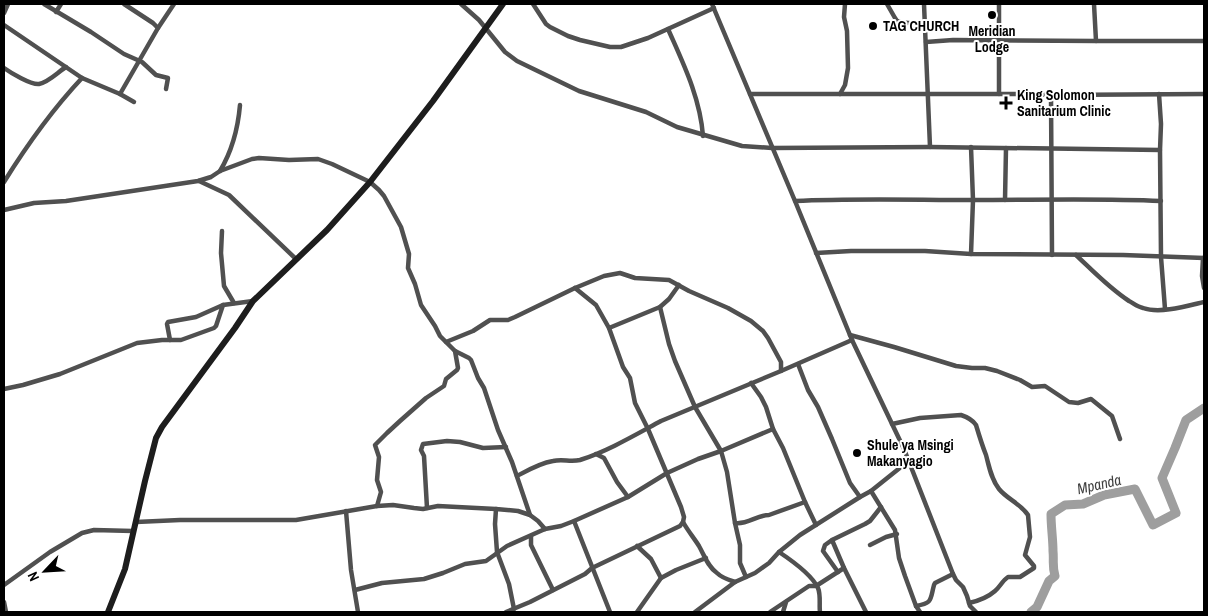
<svg xmlns="http://www.w3.org/2000/svg" width="1208" height="616" font-family="'Archivo Narrow',sans-serif">
<rect width="100%" height="100%" fill="#fff"/>
<g fill="none" stroke-linecap="round" stroke-linejoin="round">
<path stroke="#9e9e9e" stroke-width="9" d="M 1031,612 L 1037,607 L 1049,581 L 1055,576 C 1052,566 1054,561 1053,551 C 1053,539 1051,527 1051,514 L 1065,505 L 1083,504 L 1104,495 L 1135,489 L 1153,525 L 1176,513 L 1162,478 L 1175,448 L 1186,420 L 1204,408"/>
<g stroke="#505050" stroke-width="4.5">
<polyline points="44,4 91,32 124,54 142,62 156,75 168,78 166,89"/>
<polyline points="124,4 153,23 158,28"/>
<polyline points="461,4 479,20 505,52 517,61 579,91 646,112 677,127 742,146 772,148 930,147 1160,150"/>
<polyline points="533,4 546,24 550,27 568,36 580,40 610,47 621,47 648,38 714,8"/>
<polyline points="712,4 795,201 852,340 904,449 953,574 956,580 963,587 967,596 970,606 976,612"/>
<polyline points="887,4 895,18 897,21 900,22 925,25"/>
<polyline points="924,4 930,147"/>
<polyline points="999,4 999,94"/>
<polyline points="1094,4 1096,41"/>
<polyline points="56,12 61,4"/>
<polyline points="4,13 8,4"/>
<polyline points="4,25 82,78 120,94 158,28 174,4"/>
<path d="M 668,29 C 683,63 700,97 703,136"/>
<polyline points="926,42 953,40 1096,41 1204,41"/>
<path d="M 4,68 C 11,73 31,85 39,84 C 49,82 58,72 66,67"/>
<polyline points="120,94 134,102"/>
<polyline points="750,94 1022,94 1051,95 1204,94"/>
<polyline points="840,94 845,85 848,68 847,31 844,17 845,4"/>
<polyline points="1159,94 1161,124 1160,150 1161,257 1165,309"/>
<polyline points="1051,95 1052,255"/>
<path d="M 220,171 C 232,151 238,128 240,105"/>
<polyline points="199,181 229,195 296,259"/>
<path d="M 4,182 C 27,145 52,110 82,78"/>
<polyline points="1005,200 1006,148"/>
<path d="M 795,201 C 855,198 915,200 974,200 C 1037,200 1099,198 1161,201"/>
<polyline points="4,210 34,203 66,201 198,181 211,177 220,171 252,159 259,158 289,160 318,159 332,164 370,182 379,190 384,196 401,227 409,254 408,268 415,284 421,305 435,326 440,336 455,351 469,358 471,360 478,378 484,388 498,430 512,462 530,515"/>
<polyline points="222,231 221,253 224,286 234,303"/>
<polyline points="816,253 851,251 925,251 971,254 1123,255 1204,258"/>
<polyline points="971,254 973,200 971,147"/>
<path d="M 1076,255 C 1093,271 1109,288 1129,301 C 1133,303 1138,307 1143,308 C 1160,314 1187,306 1204,302"/>
<polyline points="1203,258 1202,276 1204,288"/>
<polyline points="660,307 669,344 675,361 695,407 721,451 727,472 735,523 740,545 740,563 746,577"/>
<polyline points="609,328 660,307 669,299 679,285"/>
<polyline points="850,335 894,347 956,366 972,368 985,368 997,371 1020,380 1032,387 1045,386 1069,402 1078,403 1091,399 1112,416 1120,439"/>
<polyline points="170,340 167,324 168,322 196,317 223,305 253,301"/>
<polyline points="446,342 473,331 490,320 508,320 515,317 575,288 604,276 620,273 635,278 669,280 689,291 728,308 751,321 763,331 768,338 781,362 781,371"/>
<polyline points="798,364 808,390 818,407 832,439 850,483 860,497"/>
<polyline points="751,383 761,397 766,407 773,429 783,448 805,502 816,525"/>
<polyline points="4,389 23,385 60,374 137,343 162,340 181,340 214,328 216,326 223,305"/>
<path d="M 892,424 L 920,418 L 961,415 C 967,417 972,419 976,425 C 979,435 982,445 986,455 C 989,466 991,479 999,489 C 1007,499 1021,504 1028,515 L 1030,537 L 1025,555 L 1034,566 L 1034,568 L 1020,577 L 1008,577 C 1002,581 1000,587 995,591 C 987,598 978,601 969,603"/>
<polyline points="596,454 604,458 617,482 628,497"/>
<path d="M 517,476 C 528,470 540,463 553,461 C 562,459 571,462 580,460 C 608,451 635,435 661,421 L 781,371 L 852,340"/>
<polyline points="871,491 895,530 899,558 905,576 916,606 920,612"/>
<polyline points="377,506 381,492 377,480 379,457 375,445 387,433 400,421 426,398 444,386 446,379 457,370 458,368 455,351"/>
<polyline points="427,508 424,456 421,450 423,444 447,441 460,442 483,448 506,447"/>
<polyline points="496,509 495,524 497,552 509,584 514,609"/>
<polyline points="346,511 351,570 358,612"/>
<polyline points="574,521 610,612"/>
<polyline points="136,522 180,520 296,520 377,506 393,505 414,508 423,509 438,506 496,509 518,511 530,515 538,521 545,529"/>
<path d="M 683,522 C 688,531 694,538 699,546 C 704,555 708,567 717,573 C 722,578 729,580 735,582"/>
<path d="M 735,523 C 747,525 757,515 769,515 L 805,502"/>
<polyline points="531,536 531,545 553,590"/>
<polyline points="832,540 844,568 866,612"/>
<polyline points="870,545 886,537 897,534"/>
<polyline points="637,546 651,559 661,578"/>
<path d="M 779,552 C 791,560 812,575 818,588 C 821,595 819,605 820,612"/>
<polyline points="838,572 823,551 825,545 832,540 865,524 870,521 881,507"/>
<polyline points="4,585 50,552 82,533 94,530 133,531"/>
<polyline points="355,590 382,583 424,579 443,573 465,564 486,561 507,546 545,529 561,526 574,521 628,497 667,473 698,459 721,451 773,429"/>
<polyline points="4,602 6,612"/>
<path d="M 916,606 C 933,603 930,600 934,585 L 935,583 L 953,574"/>
<polyline points="506,612 530,602 585,574 592,568 680,526 683,522 684,517 681,507 648,429 635,403 630,378 623,367 609,328 596,305 575,288"/>
<polyline points="637,612 661,578 676,570 706,558"/>
<polyline points="695,612 735,582 755,573 769,563 779,552 800,535 860,497 871,491 906,463"/>
<polyline points="770,612 809,586 816,586 844,568"/>
<polyline points="783,612 786,602"/>
</g>
<polyline stroke="#1d1d1d" stroke-width="6" points="108,612 125,569 145,481 156,438 162,427 235,328 253,301 327,230 370,182 433,101 503,4"/>
</g>
<g fill="#000" stroke="#fff" stroke-width="2">
<circle cx="992" cy="15" r="5"/>
<circle cx="873" cy="26" r="5"/>
<path d="M1003.5 95.5h5v5h5v5h-5v5h-5v-5h-5v-5h5z"/>
<circle cx="857" cy="453" r="5"/>
</g>
<g text-anchor="middle" dominant-baseline="central" stroke-width="4" stroke-linejoin="round" paint-order="stroke">
<g font-size="14" font-weight="bold" fill="#000" stroke="#fff" text-anchor="start">
<text x="883" y="26">TAG CHURCH</text>
<text x="992" y="31" text-anchor="middle">Meridian<tspan x="992" dy="16">Lodge</tspan></text>
<text x="1017" y="95">King Solomon<tspan x="1017" dy="16">Sanitarium Clinic</tspan></text>
<text x="867" y="445">Shule ya Msingi<tspan x="867" dy="16">Makanyagio</tspan></text>
</g>
<g font-size="15" font-style="italic" fill="#3f3f3f" stroke="#fff">
<text transform="translate(1099 484) rotate(-13)">Mpanda</text>
</g>
</g>
<rect width="1208" height="616" fill="none" stroke="#000000" stroke-width="10"/>
<g transform="translate(45 571) rotate(245)" stroke="#ffffff" stroke-width="4" paint-order="stroke">
<path d="M0-4L9 19L0 12L-9 19Z" fill="#000000"/>
<text y="-8" font-size="14" font-weight="bold" text-anchor="middle" fill="#000000">N</text>
</g>
</svg>
